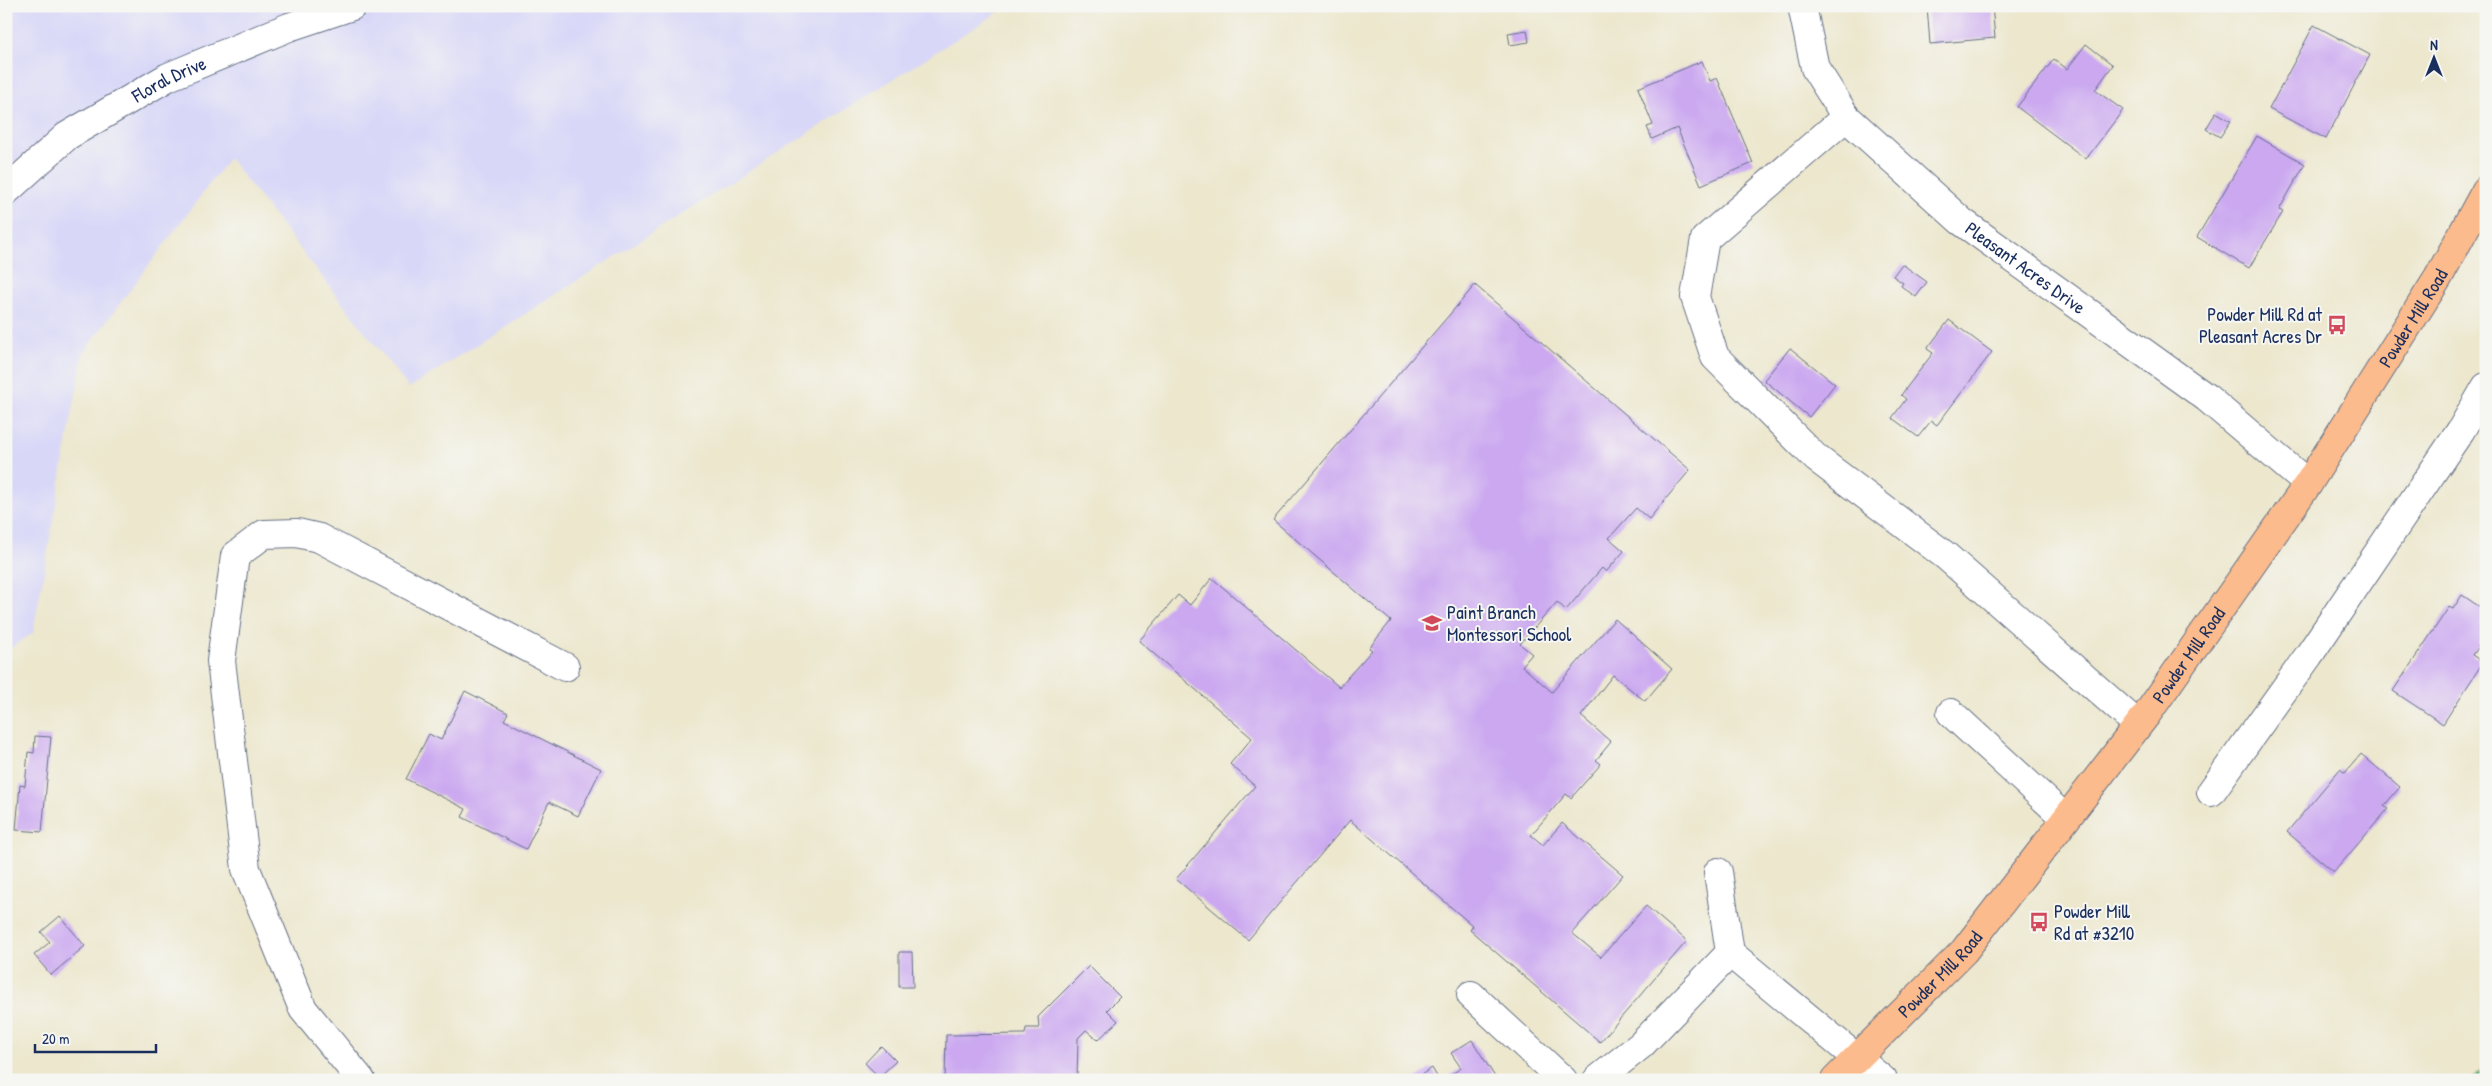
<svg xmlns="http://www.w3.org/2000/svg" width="2492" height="1086" font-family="'Patrick Hand',sans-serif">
<rect width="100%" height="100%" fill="#f6f6f2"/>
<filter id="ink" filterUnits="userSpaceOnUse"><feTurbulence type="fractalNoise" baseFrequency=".02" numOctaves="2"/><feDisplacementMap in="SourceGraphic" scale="10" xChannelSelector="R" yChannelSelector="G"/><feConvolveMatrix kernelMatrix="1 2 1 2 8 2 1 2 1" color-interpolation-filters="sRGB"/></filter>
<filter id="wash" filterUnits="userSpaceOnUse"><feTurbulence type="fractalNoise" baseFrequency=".0096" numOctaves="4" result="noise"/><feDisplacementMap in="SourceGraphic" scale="20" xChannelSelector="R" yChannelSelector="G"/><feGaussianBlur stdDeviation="1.12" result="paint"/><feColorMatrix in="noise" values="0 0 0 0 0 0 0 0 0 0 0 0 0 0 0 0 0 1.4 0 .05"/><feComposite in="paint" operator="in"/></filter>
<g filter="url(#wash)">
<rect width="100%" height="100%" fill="#ece7cd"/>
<polygon fill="#d8d7f8" points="6,6 1008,6 409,388 229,158 83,353 33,633 6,651"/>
<polygon fill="#6fb87e" stroke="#45746e" points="2486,1065 2486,1080 2472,1080"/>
<g id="blocks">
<g fill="#cba8f0">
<polygon points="1669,6 1685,6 1684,9"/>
<polygon points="1927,6 1992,6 1995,38 1930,44"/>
<polygon points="2379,6 2391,6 2389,11"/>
<polygon points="2314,25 2370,55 2326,139 2269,109"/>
<polygon points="1527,30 1529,42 1510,45 1508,33"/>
<polygon points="2086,44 2113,65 2095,90 2123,110 2086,159 2017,107 2054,59 2067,69"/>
<polygon points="1702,61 1710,81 1717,78 1753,163 1701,185 1677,128 1652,139 1647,127 1653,125 1638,88"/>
<polygon points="2216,112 2231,121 2220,137 2206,129"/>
<polygon points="2257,136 2305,164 2279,210 2283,212 2249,268 2197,237"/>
<polygon points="1902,264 1927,282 1916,297 1901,286 1903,283 1893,276"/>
<polygon points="1475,285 1690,470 1649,519 1636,508 1609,538 1624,551 1606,572 1602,568 1566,610 1557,602 1520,644 1532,654 1522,666 1552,692 1615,619 1672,669 1645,701 1613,675 1581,716 1611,742 1596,760 1601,764 1571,798 1566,794 1531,835 1543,845 1562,823 1623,875 1572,933 1601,957 1646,906 1687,941 1600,1042 1470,930 1473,926 1350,820 1248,940 1176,879 1255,786 1230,764 1252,738 1139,641 1178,595 1190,605 1212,578 1339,687 1372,650 1369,648 1391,621 1273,520"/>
<polygon points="1949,320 1992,352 1937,425 1931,421 1918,437 1892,418 1906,399 1901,395 1933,353 1927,349"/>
<polygon points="1790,348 1835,384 1809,417 1764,380"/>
<polygon points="2462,595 2486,611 2486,635 2472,655 2483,662 2443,724 2393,691 2449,607 2453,609"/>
<polygon points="465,691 508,713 504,720 601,769 578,816 549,802 526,849 462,817 466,809 406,779 429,734 441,740"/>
<polygon points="35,736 51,737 42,832 16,830 20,785 25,786 28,752 34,753"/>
<polygon points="2361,754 2400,787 2384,806 2388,809 2334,872 2287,832 2340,769 2345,773"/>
<polygon points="60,916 85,946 51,975 34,955 50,942 41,932"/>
<polygon points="899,952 912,952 913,987 899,987"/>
<polygon points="1089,966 1120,997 1107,1010 1118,1021 1098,1040 1086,1030 1078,1038 1077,1080 945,1080 946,1035 1025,1034 1026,1028 1039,1028 1038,1017"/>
<polygon points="1472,1040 1495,1077 1492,1080 1443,1080 1461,1068 1451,1053"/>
<polygon points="881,1046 896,1061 879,1077 865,1063"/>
<polygon points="1432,1068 1439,1080 1417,1080 1416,1078"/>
</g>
</g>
</g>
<g filter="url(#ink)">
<use href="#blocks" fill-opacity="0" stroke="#646f85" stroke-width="1"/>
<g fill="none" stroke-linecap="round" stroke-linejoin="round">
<defs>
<g id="minor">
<path id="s1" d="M 1802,6 L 1815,68 L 1846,117 L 1961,221 L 2207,398 L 2308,484"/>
<polyline points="1846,117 1705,239 1695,297 1715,357 1816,458 1946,556 2138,725"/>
<path id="s2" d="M 6,191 L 67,136 L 168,77 L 289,27 L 352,6"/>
<polyline points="1951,713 2065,818"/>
<polyline points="2211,792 2309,655 2461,430 2486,387"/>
<polyline points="1718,872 1730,953 1883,1080"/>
<polyline points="1471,995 1563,1080"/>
<polyline points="361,1080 303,1009 246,869 221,661 235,556 264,534 297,533 319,538 565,667"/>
<polyline points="1597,1080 1641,1045 1730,953"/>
</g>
<g id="major">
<path id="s3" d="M 1835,1080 L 1964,951 L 2147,714 L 2308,484 L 2438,278 L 2486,190"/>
</g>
</defs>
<use href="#minor" stroke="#646f85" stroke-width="30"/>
<use href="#major" stroke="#646f85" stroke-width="30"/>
<use href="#minor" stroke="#fff" stroke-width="28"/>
<use href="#major" stroke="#fbbb8c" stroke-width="28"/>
</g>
</g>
<defs>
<symbol id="bus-bare" viewBox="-9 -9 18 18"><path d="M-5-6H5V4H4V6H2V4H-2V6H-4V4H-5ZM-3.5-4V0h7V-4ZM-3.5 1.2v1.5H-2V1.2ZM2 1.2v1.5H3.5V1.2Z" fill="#d1495b" stroke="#f6f6f2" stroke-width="2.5" paint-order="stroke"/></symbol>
<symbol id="school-bare" viewBox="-9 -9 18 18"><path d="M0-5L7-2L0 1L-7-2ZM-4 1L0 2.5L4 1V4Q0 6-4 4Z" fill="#d1495b" stroke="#f6f6f2" stroke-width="2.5" paint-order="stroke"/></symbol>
</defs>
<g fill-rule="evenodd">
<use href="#bus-bare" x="2323" y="311" width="28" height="28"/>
<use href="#school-bare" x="1418" y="609" width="28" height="28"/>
<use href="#bus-bare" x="2025" y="908" width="28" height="28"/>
</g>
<g text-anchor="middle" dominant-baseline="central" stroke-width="4" stroke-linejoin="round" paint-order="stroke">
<g font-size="19" fill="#1b2f5e" stroke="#f6f6f2">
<text stroke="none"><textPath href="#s2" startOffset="199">Floral Drive</textPath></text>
<text stroke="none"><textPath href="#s1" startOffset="356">Pleasant Acres Drive</textPath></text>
<text stroke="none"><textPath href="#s3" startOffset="959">Powder Mill Road</textPath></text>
<text stroke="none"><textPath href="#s3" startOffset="554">Powder Mill Road</textPath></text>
<text stroke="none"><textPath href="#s3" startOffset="149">Powder Mill Road</textPath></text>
</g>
<g font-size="19" fill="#1b2f5e" stroke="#f6f6f2" text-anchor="start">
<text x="2322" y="314" text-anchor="end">Powder Mill Rd at<tspan x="2322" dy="22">Pleasant Acres Dr</tspan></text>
<text x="1447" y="612">Paint Branch<tspan x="1447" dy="22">Montessori School</tspan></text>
<text x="2054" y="911">Powder Mill<tspan x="2054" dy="22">Rd at #3210</tspan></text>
</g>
</g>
<rect width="2492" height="1086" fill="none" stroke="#f6f6f2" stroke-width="25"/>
<g transform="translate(2434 58)" stroke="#f6f6f2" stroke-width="4" paint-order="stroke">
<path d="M0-4L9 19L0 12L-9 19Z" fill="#1b2f5e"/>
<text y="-8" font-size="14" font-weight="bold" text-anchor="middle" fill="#1b2f5e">N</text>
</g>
<path d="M35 1044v8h121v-8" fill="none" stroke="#1b2f5e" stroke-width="2.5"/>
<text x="42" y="1044" font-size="15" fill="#1b2f5e" stroke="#f6f6f2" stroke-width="4" paint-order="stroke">20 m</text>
</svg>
